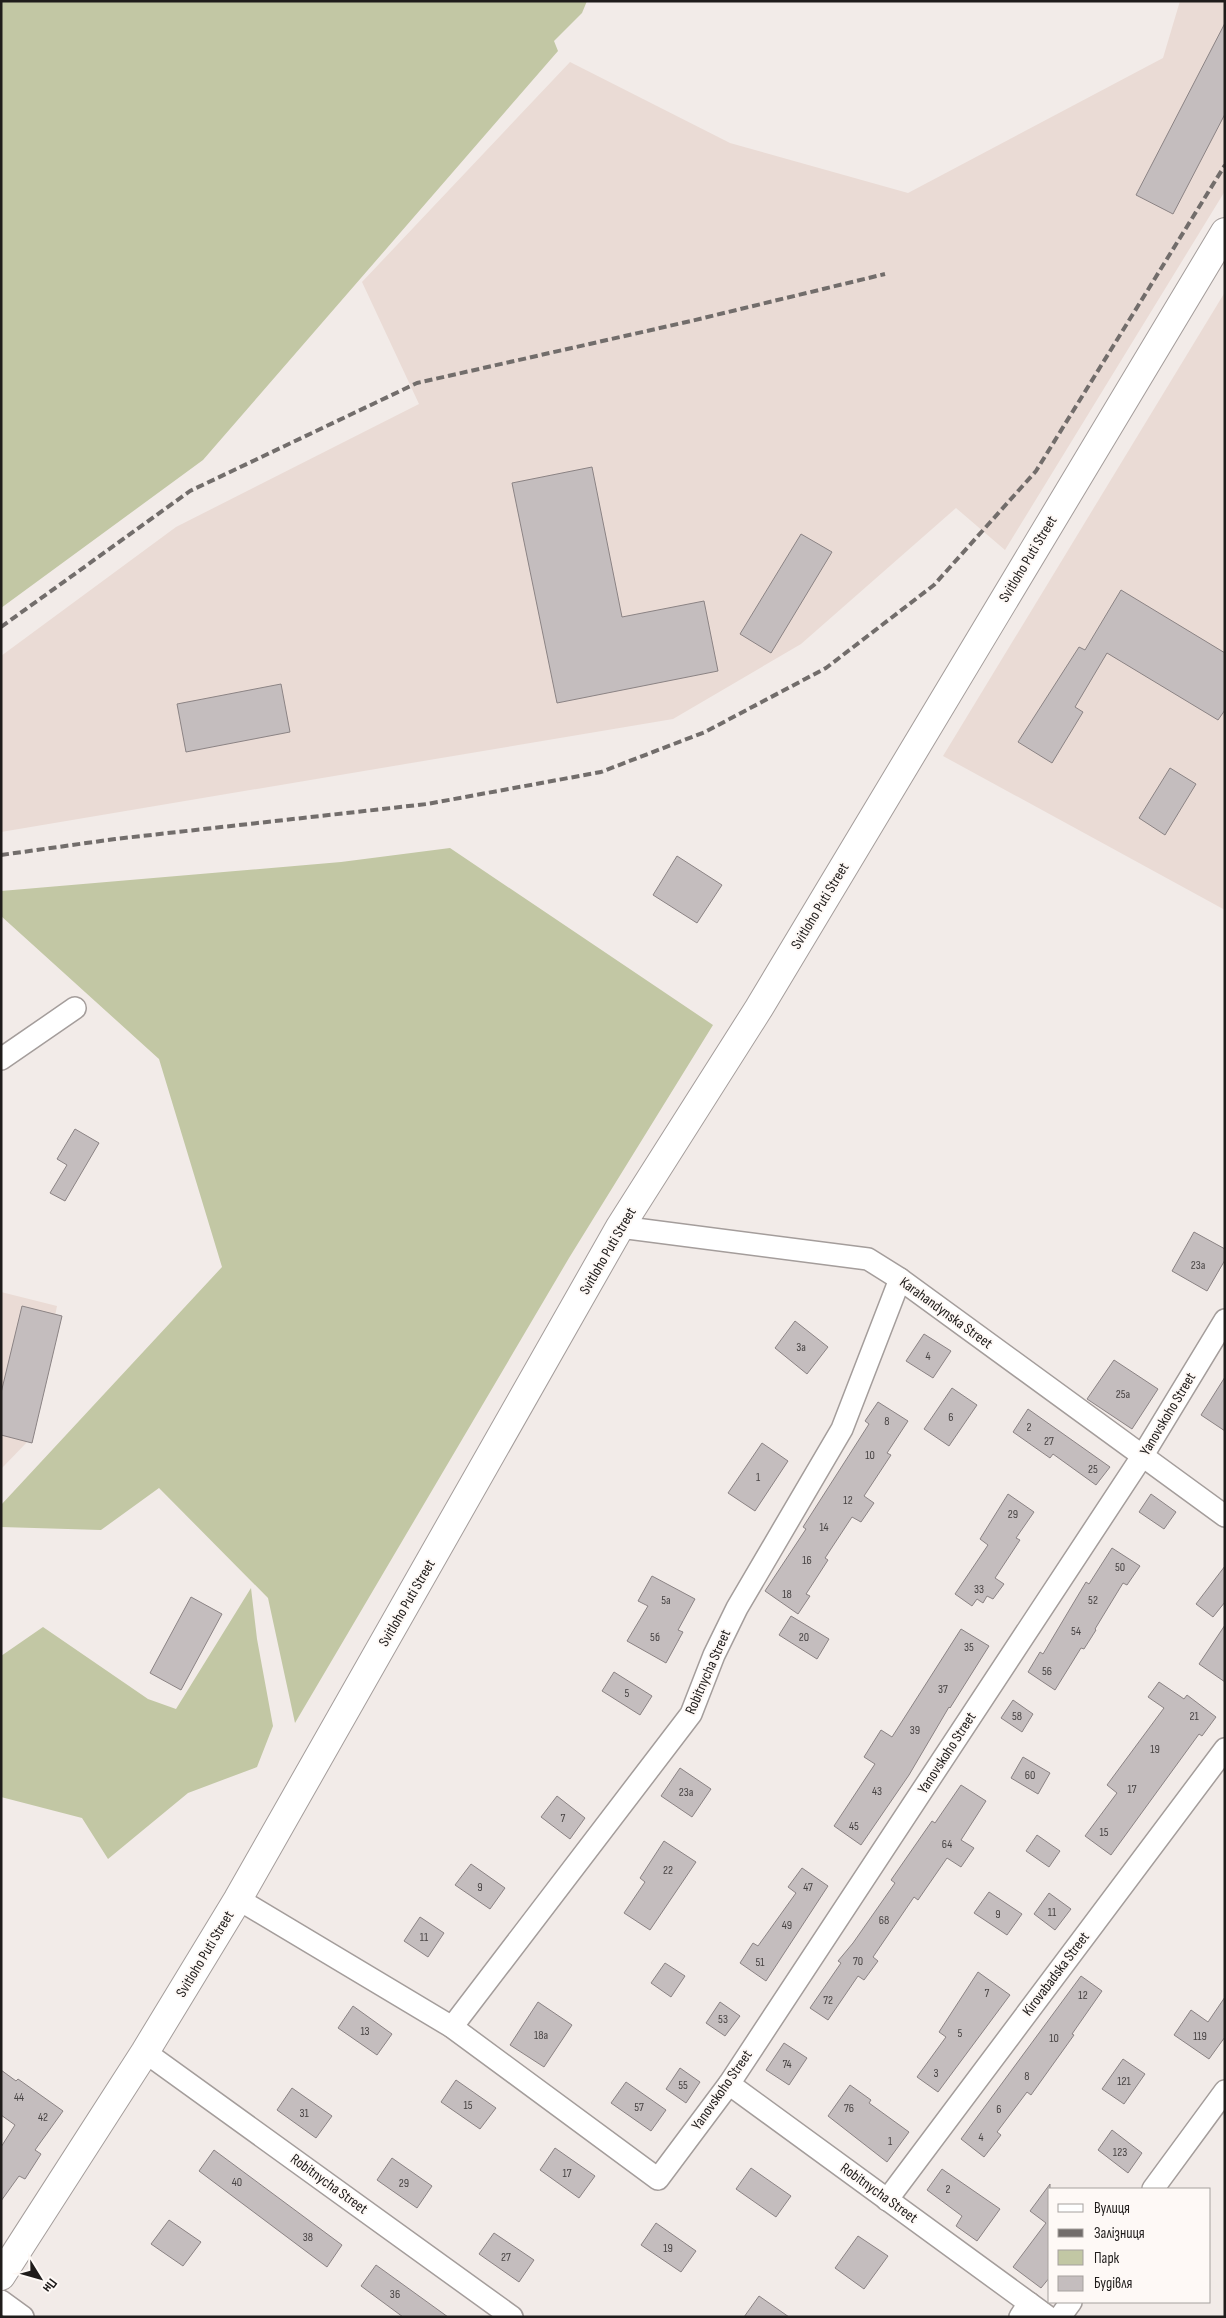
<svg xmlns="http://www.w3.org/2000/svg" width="1226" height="2318" font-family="'Sofia Sans Condensed',sans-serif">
<rect width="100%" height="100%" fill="#f2ebe8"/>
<g fill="#eadbd5">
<polygon points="1180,1 1225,1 1225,191 1005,550 956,508 801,644 673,719 1,832 1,656 176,527 419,404 362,282 570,62 730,143 908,193 1163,58"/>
<polygon points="1225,292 1225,910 943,756"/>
<polygon points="1,1292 57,1306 30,1439 1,1469"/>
</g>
<g fill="#c2c7a4">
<polygon points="1,1 587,1 582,13 554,41 558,51 203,460 1,608"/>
<polygon points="450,848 713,1025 569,1258 295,1723 268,1598 159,1488 101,1530 1,1527 1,1505 222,1267 159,1059 1,916 1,891 341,862"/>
<polygon points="251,1588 257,1639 273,1726 257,1767 188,1793 108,1859 82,1818 1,1797 1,1656 43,1627 148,1699 176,1709"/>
</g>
<g fill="#c4bdbe" stroke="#8b8384">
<polygon points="1225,23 1225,114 1173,214 1136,195"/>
<polygon points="592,467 622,617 704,601 718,671 557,703 512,483"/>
<polygon points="801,534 832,552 771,653 740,634"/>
<polygon points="1121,590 1225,653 1225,710 1218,720 1107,653 1075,707 1083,712 1052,763 1018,742 1079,647 1085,650"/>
<polygon points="281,684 290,732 186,752 177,704"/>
<polygon points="1170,768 1196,784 1165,835 1139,818"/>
<polygon points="677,856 722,885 697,923 653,895"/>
<polygon points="75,1129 99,1143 65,1201 50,1193 67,1165 57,1159"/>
<polygon points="1194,1232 1225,1249 1225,1260 1207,1291 1172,1271"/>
<polygon points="22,1306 62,1316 32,1443 1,1435 1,1393"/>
<polygon points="795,1321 828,1347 807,1374 775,1348"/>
<polygon points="924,1334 951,1351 933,1378 906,1361"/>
<polygon points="1114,1360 1158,1389 1132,1429 1087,1399"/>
<polygon points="1225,1377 1225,1431 1201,1415"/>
<polygon points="952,1388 977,1405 949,1446 924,1429"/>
<polygon points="878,1402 908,1421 887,1453 891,1455 864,1496 874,1503 861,1522 852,1517 825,1558 828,1560 806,1594 810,1596 798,1614 765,1591 806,1529 803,1527 869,1424 865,1421"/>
<polygon points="1028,1409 1110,1467 1096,1485 1053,1454 1050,1458 1013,1432"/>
<polygon points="762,1443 788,1461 755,1511 728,1493"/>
<polygon points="1008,1494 1034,1512 1016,1538 1020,1540 995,1578 1004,1584 993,1599 987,1596 983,1603 977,1599 972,1606 955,1594 988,1545 980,1539"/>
<polygon points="1151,1494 1176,1512 1164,1529 1139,1512"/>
<polygon points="1112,1548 1140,1566 1127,1585 1123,1583 1095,1629 1096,1630 1084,1649 1081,1648 1055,1690 1028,1672 1040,1652 1043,1654 1086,1582 1089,1584"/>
<polygon points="1225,1566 1225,1602 1213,1617 1196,1604"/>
<polygon points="652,1576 695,1599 678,1630 683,1632 666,1663 627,1641 648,1606 638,1601"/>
<polygon points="191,1597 222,1614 181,1690 150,1673"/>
<polygon points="791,1616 829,1639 817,1659 779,1635"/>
<polygon points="1225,1625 1225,1682 1199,1664"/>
<polygon points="961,1629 989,1646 950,1708 949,1707 909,1775 861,1845 834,1826 875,1764 864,1757 881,1730 892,1737"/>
<polygon points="614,1672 652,1696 640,1715 602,1691"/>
<polygon points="1159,1682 1184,1699 1187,1695 1216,1717 1202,1736 1199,1734 1111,1855 1085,1836 1117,1793 1107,1785 1164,1708 1148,1697"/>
<polygon points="1013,1700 1033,1714 1022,1732 1001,1718"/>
<polygon points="1023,1757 1050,1773 1038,1794 1011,1778"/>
<polygon points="680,1768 711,1789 692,1817 661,1796"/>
<polygon points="961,1785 986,1801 961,1840 974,1848 961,1867 947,1858 918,1900 914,1897 873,1957 878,1961 864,1980 858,1976 828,2020 810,2008 841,1963 838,1961 853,1943 895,1883 891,1880 932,1821 935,1823"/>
<polygon points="557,1796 585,1818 570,1839 541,1817"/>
<polygon points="1037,1835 1060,1851 1049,1867 1026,1851"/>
<polygon points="664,1841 696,1862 650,1930 624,1913 645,1882 640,1878"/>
<polygon points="471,1864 505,1888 490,1909 455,1885"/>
<polygon points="802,1868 828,1886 766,1981 740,1963 753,1943 758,1946 796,1893 788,1887"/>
<polygon points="989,1892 1022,1914 1007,1935 974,1913"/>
<polygon points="1049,1893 1071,1909 1055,1930 1034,1914"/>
<polygon points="420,1917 444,1933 428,1957 404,1941"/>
<polygon points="665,1963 685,1976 671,1997 651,1983"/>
<polygon points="978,1972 1010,1995 938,2092 917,2077 946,2037 939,2032"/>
<polygon points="1081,1976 1102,1991 1072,2034 1074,2035 1031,2095 1027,2092 997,2132 1001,2135 984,2157 961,2139"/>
<polygon points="1225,1997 1225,2037 1209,2059 1174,2035 1191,2010 1208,2022"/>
<polygon points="538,2002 572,2025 544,2067 510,2045"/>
<polygon points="720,2002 740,2016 725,2036 706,2023"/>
<polygon points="353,2006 392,2034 377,2055 338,2028"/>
<polygon points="784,2043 807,2058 789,2085 766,2070"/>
<polygon points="1123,2059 1145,2074 1124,2104 1102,2089"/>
<polygon points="680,2068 700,2082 686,2103 666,2089"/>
<polygon points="1,2070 16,2081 18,2079 63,2111 35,2150 41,2154 25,2179 19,2176 1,2201 1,2147 15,2125 1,2115"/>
<polygon points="456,2080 496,2108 480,2129 441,2102"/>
<polygon points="626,2082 666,2110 651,2131 611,2103"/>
<polygon points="850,2085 871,2100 869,2103 909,2132 887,2162 828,2116"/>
<polygon points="292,2088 332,2116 316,2138 277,2110"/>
<polygon points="1112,2130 1142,2153 1128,2173 1098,2150"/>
<polygon points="555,2148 595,2176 579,2198 540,2170"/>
<polygon points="214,2150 342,2245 327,2267 199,2171"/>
<polygon points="392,2158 432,2186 417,2208 377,2180"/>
<polygon points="751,2168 791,2196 776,2217 736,2189"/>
<polygon points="942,2169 1000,2209 977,2241 956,2226 962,2216 927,2190"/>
<polygon points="1050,2184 1050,2277 1041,2288 1013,2267 1046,2223 1030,2211"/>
<polygon points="169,2220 201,2242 183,2266 151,2244"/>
<polygon points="656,2223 696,2251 681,2272 641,2245"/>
<polygon points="494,2233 534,2260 519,2282 479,2254"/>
<polygon points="858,2236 888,2256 864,2289 835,2268"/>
<polygon points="376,2265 448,2317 403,2317 361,2286"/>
<polygon points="759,2296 789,2317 744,2317"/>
</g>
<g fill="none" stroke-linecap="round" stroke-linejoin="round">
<defs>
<g id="minor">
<polyline points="1,1059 75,1008"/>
<polyline points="620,1227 868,1259 900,1279 1225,1516"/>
<polyline points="238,1899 452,2027 658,2179 729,2084 1143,1455 1225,1320"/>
<polyline points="452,2027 691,1714 714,1655 737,1608 842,1429 900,1279"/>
<polyline points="145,2052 512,2317"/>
<polyline points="729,2084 1029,2303"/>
<polyline points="1153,2189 1225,2091"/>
<polyline points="887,2200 1225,1749"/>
<polyline points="1,2301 23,2317"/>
<polyline points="1020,2317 1029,2303 1048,2317"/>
<polyline points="1060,2317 1071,2302"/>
</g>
<polyline id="secondary" points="1,2276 145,2052 238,1899 620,1227 759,1008 1225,232"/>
</defs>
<use href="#minor" stroke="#a49d9b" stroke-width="24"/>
<use href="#secondary" stroke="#a49d9b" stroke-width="30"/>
<use href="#minor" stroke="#fff" stroke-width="21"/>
<use href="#secondary" stroke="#fff" stroke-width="28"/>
<g stroke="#726d6b" stroke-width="4" stroke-dasharray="8 4" stroke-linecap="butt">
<polyline points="1,627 190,491 417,383 691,321 885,274"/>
<polyline points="1,855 115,839 427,804 601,772 705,732 826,668 934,585 1036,471 1225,165"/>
</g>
</g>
<g text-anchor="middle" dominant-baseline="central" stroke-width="4" stroke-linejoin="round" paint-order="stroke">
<g font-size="12" fill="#484444">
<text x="1198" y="1265">23а</text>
<text x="801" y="1347">3а</text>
<text x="928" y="1356">4</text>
<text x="1123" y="1394">25а</text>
<text x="951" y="1417">6</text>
<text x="887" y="1421">8</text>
<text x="1029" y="1427">2</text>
<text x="1049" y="1441">27</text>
<text x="870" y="1455">10</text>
<text x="1093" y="1469">25</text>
<text x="758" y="1477">1</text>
<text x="848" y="1500">12</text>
<text x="1013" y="1514">29</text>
<text x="824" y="1527">14</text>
<text x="807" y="1560">16</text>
<text x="1120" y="1567">50</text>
<text x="979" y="1589">33</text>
<text x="787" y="1594">18</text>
<text x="666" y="1600">5а</text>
<text x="1093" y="1600">52</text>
<text x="1076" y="1631">54</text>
<text x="655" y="1637">5б</text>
<text x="804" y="1637">20</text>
<text x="969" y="1647">35</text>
<text x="1047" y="1671">56</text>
<text x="943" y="1689">37</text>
<text x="627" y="1693">5</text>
<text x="1017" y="1716">58</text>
<text x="1194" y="1716">21</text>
<text x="915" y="1730">39</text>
<text x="1155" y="1749">19</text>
<text x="1030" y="1775">60</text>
<text x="1132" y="1789">17</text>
<text x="877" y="1791">43</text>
<text x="686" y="1792">23а</text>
<text x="563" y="1818">7</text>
<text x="854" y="1826">45</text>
<text x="1104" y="1832">15</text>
<text x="947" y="1844">64</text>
<text x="668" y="1870">22</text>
<text x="480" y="1887">9</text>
<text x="808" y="1887">47</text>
<text x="1052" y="1912">11</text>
<text x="998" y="1914">9</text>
<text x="884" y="1920">68</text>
<text x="787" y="1925">49</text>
<text x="424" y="1937">11</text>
<text x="858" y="1961">70</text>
<text x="760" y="1962">51</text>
<text x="987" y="1993">7</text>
<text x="1083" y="1995">12</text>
<text x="828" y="2000">72</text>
<text x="723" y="2019">53</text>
<text x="365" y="2031">13</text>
<text x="960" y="2033">5</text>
<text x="541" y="2035">18а</text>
<text x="1200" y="2036">119</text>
<text x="1054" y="2038">10</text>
<text x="787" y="2064">74</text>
<text x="936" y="2073">3</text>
<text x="1027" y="2076">8</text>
<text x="1124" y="2081">121</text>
<text x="683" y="2085">55</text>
<text x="19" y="2097">44</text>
<text x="468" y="2105">15</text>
<text x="639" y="2107">57</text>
<text x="849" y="2108">76</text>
<text x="999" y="2109">6</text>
<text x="304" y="2113">31</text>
<text x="43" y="2117">42</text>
<text x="981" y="2137">4</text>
<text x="890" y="2141">1</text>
<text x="1120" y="2152">123</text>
<text x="567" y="2173">17</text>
<text x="237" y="2182">40</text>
<text x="404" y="2183">29</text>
<text x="948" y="2189">2</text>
<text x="308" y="2237">38</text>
<text x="668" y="2248">19</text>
<text x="506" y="2257">27</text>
<text x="395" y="2294">36</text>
</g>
<g font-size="15" fill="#1f1c1b" stroke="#fef9f6">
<text transform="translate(1028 559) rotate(-59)">Svitloho Puti Street</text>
<text transform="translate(820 906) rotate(-59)">Svitloho Puti Street</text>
<text transform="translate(608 1251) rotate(-60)">Svitloho Puti Street</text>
<text transform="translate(946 1313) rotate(36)">Karahandynska Street</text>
<text transform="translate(1168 1414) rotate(-59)">Yanovskoho Street</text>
<text transform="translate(407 1603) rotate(-60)">Svitloho Puti Street</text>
<text transform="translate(708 1672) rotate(-66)">Robitnycha Street</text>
<text transform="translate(947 1753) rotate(-57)">Yanovskoho Street</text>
<text transform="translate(205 1954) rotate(-59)">Svitloho Puti Street</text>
<text transform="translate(1056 1974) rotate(-53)">Kirovabadska Street</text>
<text transform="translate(722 2090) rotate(-55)">Yanovskoho Street</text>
<text transform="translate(329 2184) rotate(36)">Robitnycha Street</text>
<text transform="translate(879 2193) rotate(36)">Robitnycha Street</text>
</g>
</g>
<rect width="1226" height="2318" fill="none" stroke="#1f1c1b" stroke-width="5"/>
<rect x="1048" y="2188" width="162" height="115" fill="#fef9f6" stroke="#a5a19e"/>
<rect x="1058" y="2204" width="25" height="8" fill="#ffffff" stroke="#a5a19e"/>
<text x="1094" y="2213" font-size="15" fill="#1f1c1b">Вулиця</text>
<rect x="1058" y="2229" width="25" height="8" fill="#726d6b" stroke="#a5a19e"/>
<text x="1094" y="2238" font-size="15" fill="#1f1c1b">Залізниця</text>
<rect x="1058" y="2250" width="25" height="15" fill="#c2c7a4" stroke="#a5a19e"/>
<text x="1094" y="2263" font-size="15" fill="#1f1c1b">Парк</text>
<rect x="1058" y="2276" width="25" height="15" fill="#c4bdbe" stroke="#a5a19e"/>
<text x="1094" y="2288" font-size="15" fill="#1f1c1b">Будівля</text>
<g transform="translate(40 2278) rotate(127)" stroke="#fef9f6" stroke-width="4" paint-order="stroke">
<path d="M0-4L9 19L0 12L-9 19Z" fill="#1f1c1b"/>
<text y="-8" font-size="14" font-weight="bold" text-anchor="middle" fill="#1f1c1b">Пн</text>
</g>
</svg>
